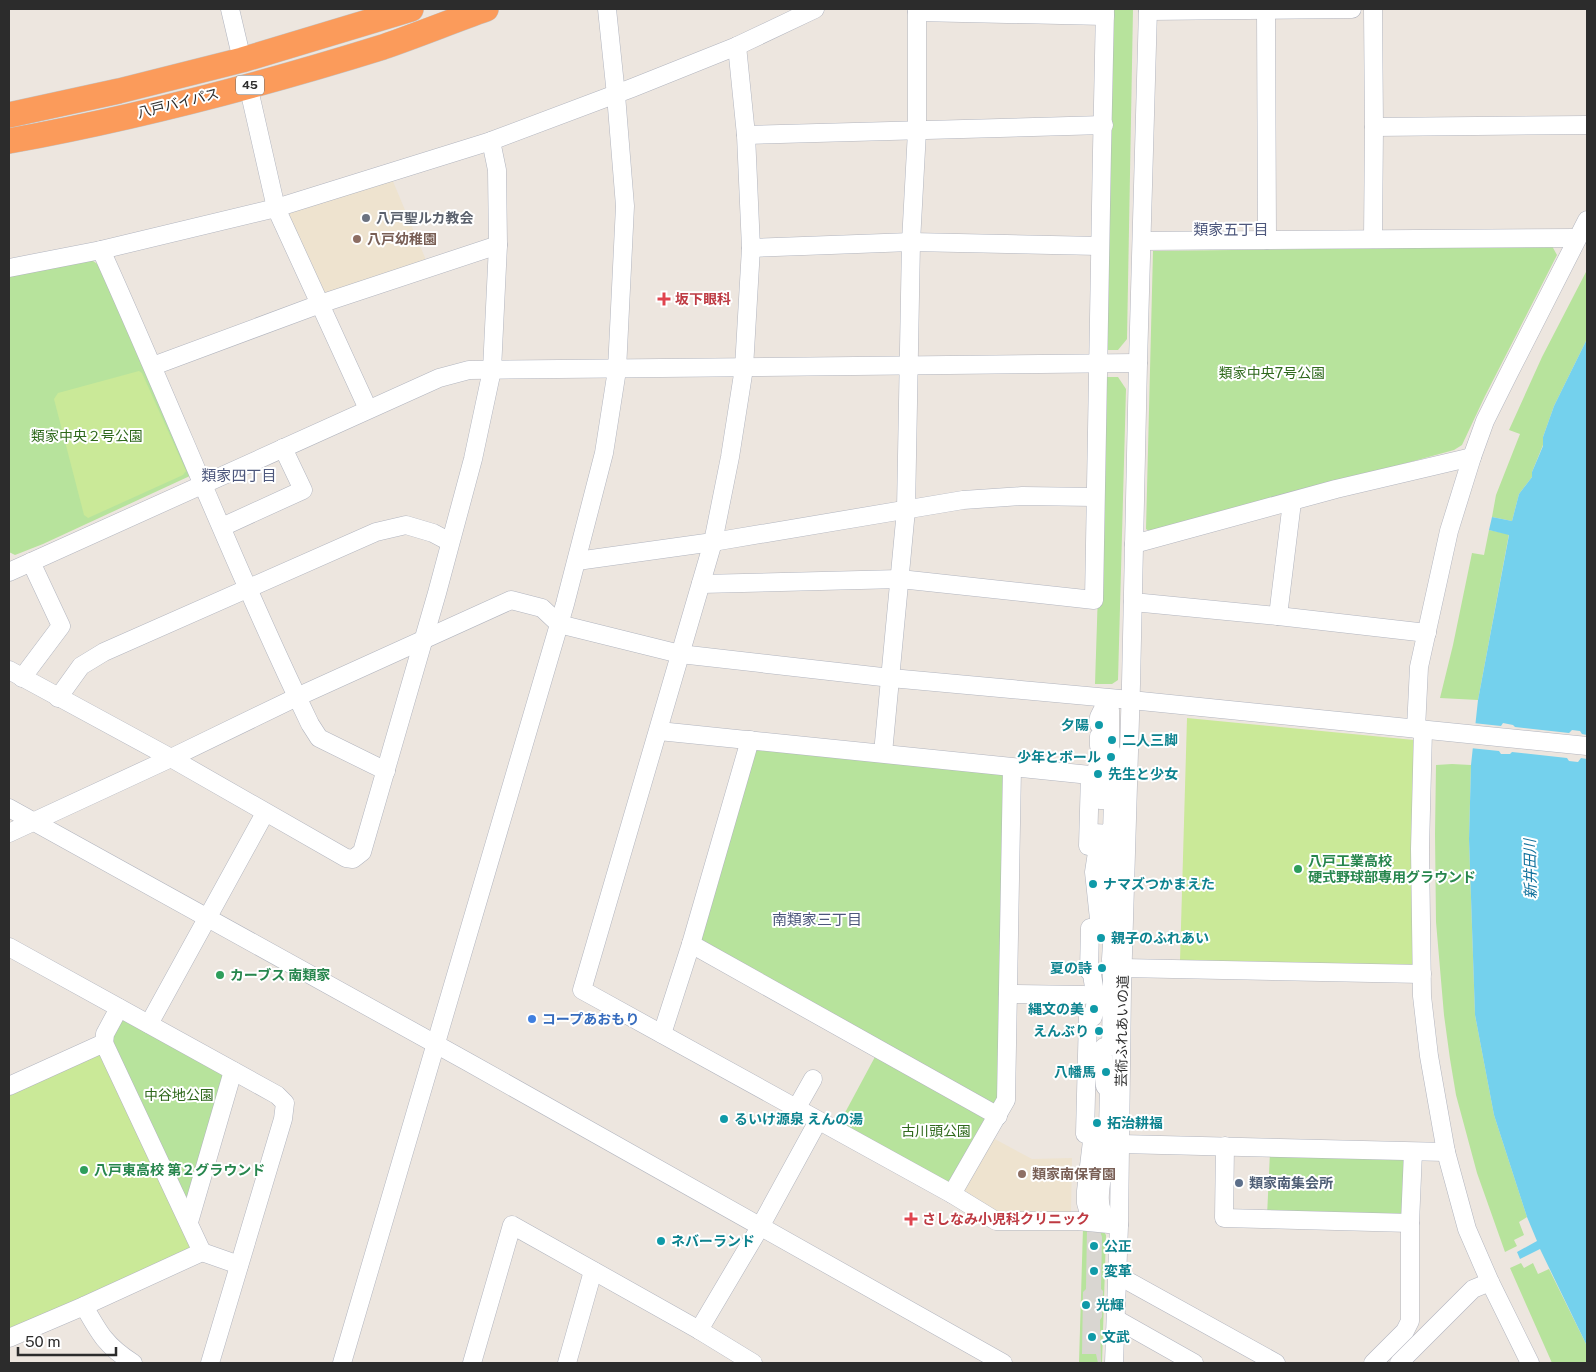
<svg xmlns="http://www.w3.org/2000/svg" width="1596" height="1372" font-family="'Public Sans','Noto Sans JP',sans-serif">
<rect width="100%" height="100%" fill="#ede6df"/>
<g fill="#eee3cf">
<polygon points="392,179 426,260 330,295 320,291 287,218 293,208"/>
<polygon points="993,1138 1032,1159 1072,1158 1071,1212 999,1216 964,1196 963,1190"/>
</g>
<g fill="#b7e39c">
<polygon points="1112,9 1133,9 1127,339 1118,350 1104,350"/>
<polygon points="1552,246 1557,255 1485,396 1462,445 1454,450 1152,533 1146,529 1153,251"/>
<polygon points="90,259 99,265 192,475 43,544 15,555 9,552 9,274"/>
<polygon points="1587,270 1587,339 1554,406 1543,437 1543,445 1532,472 1532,477 1519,494 1512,521 1492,517 1496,495 1520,434 1509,430 1542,357"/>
<polygon points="1105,377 1118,377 1126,389 1118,680 1112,684 1095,684"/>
<polygon points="1489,530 1509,534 1478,700 1440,698 1453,645 1472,553 1484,555"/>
<polygon points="753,748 1004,771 999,1102 993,1106 701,943 698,937"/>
<polygon points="1452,764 1471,765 1469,839 1475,1015 1494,1115 1527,1217 1519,1222 1524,1235 1514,1240 1517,1246 1505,1252 1477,1173 1456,1095 1450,1059 1444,1015 1436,922 1435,834 1436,765"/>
<polygon points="125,1019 222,1073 224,1081 189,1196 182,1197 110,1042 119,1020"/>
<polygon points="876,1055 986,1115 988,1121 950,1183 840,1122"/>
<polygon points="1270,1152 1408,1155 1407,1219 1267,1216"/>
<polygon points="1083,1228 1102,1229 1106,1235 1102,1363 1079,1363"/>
<polygon points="1521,1263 1524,1268 1533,1263 1538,1274 1549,1269 1587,1346 1587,1363 1552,1363 1510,1268"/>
</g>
<g fill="#cae998">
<polygon points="139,371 142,373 186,471 183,475 88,518 84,515 54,399 58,393"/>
<polygon points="1187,718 1414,740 1417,745 1416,963 1410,968 1180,961"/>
<polygon points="102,1050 195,1249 9,1333 9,1092"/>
</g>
<polygon fill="#d9d6d1" points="1087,1228 1099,1228 1102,1237 1101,1289 1103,1291 1102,1317 1100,1320 1101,1363 1098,1363 1096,1354 1082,1354 1083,1292 1086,1289"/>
<polygon fill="#74d1ed" points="1587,339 1587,1346 1540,1249 1520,1259 1517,1252 1537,1241 1527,1217 1494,1115 1475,1015 1469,839 1471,765 1478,700 1509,535 1489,530 1492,517 1512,521 1519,494 1532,477 1532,472 1543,446 1543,437 1554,406"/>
<polygon fill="#ede6df" points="1473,723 1501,726 1503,723 1513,725 1515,727 1569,733 1572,730 1580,731 1582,734 1587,735 1587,759 1581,758 1578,762 1569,761 1567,758 1512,752 1510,754 1501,754 1499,751 1470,748"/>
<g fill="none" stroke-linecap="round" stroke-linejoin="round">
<defs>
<g id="minor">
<polyline points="230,9 242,60"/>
<polyline points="1266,9 1267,240"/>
<polyline points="1148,11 1352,9"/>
<polyline points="917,12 1105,16"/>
<polyline points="737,46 746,135 751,248 744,368 730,457 713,542 582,990 952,1194 996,1221 1078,1221 1119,1225"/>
<polyline points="248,85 276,208 368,409"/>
<polyline points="1374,127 1587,125"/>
<polyline points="746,135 1104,125"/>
<polyline points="1373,239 1374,127 1373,9"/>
<polyline points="1142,241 1577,238"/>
<polyline points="751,248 911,242 1099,246"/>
<path d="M 101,250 C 172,407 235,568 310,724 L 319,738 L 386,771"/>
<polyline points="9,268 101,250 276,208 491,141 632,88 737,46 815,9"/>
<polyline points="153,366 320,304 498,245"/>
<polyline points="222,527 303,490 283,448"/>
<polyline points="1134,544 1336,489 1472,457"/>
<polyline points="577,561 713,542 963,500 1022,496 1095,497"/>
<polyline points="9,572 439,378 469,370 1138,363"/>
<path d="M 701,584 L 900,579 L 1094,600 C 1096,403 1101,206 1105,9"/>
<polyline points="1133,602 1278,616 1427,633"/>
<polyline points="1278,616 1292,502"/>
<polyline points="9,670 171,758 346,858 353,859 362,852 437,593 473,459 492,370 498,245 497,170 491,141"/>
<polyline points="22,678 61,626 31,562"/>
<polyline points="58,698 81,666 104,652 376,532 406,525 433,533 450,542"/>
<path d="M 1103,709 L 1110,710 L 1110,748 L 1112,753 L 1113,764 C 1106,772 1109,784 1116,790 L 1115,847 L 1108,868 L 1110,899 L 1110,928 L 1113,928 L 1111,959 L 1112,979 L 1111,1046 L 1104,1047 L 1103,1057 L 1105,1086 L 1109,1091 L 1107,1168 L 1103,1170 C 1101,1185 1096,1205 1105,1216 L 1090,1217 L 1086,1203 L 1086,1191 L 1093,1133 L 1085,1134 L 1088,1016 L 1093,1017 L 1096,1001 L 1092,974 L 1089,971 L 1090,928 L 1097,927 L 1099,919 L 1094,872 L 1098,846 L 1093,846 L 1093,833 L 1112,834 L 1113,799 L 1100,800 L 1101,786 L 1097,781 L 1097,768 L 1101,765 L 1100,755 L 1102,751 L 1099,746 L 1099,736 L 1102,733 L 1102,728 L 1099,725 L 1099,717 Z"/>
<polyline points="1416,729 1419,667 1449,531 1472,457 1485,421 1509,373 1587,220"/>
<polyline points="1423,730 1420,849 1422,996 1429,1056 1446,1152 1467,1229 1490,1282 1530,1363"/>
<polyline points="659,731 1090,775 1088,846"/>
<polyline points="883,753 906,510 911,242 917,131 917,9"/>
<polyline points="9,808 468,1062 1003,1363"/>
<polyline points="9,833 171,758 297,697 511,600 542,608 559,624 680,654 891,678 1131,700 1587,746"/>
<polyline points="691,944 998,1116"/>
<polyline points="9,947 277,1095 285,1103 283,1119 210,1363"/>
<polyline points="1123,968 1422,974"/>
<polyline points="1008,994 1084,995"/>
<polyline points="149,1024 265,813"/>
<polyline points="662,1034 691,944 750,740"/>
<polyline points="104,1043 105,1034 119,1008"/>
<polyline points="9,1086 104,1043 202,1252 84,1306 9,1338"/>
<polyline points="796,1109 813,1079"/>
<polyline points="1121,1144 1446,1152"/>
<polyline points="1225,1146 1224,1218 1410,1223"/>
<polyline points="952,1194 1006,1100 1012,768"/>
<polyline points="189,1222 233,1071"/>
<polyline points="202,1252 239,1265"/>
<polyline points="1117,1275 1276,1363"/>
<path d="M 84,1306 C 99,1333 106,1346 133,1363"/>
<polyline points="1116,1319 1194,1363"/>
<polyline points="699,1330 760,1227 818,1121"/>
<polyline points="342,1363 565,604 604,453 617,370 625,206 616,95 607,9"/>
<polyline points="472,1363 512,1225 699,1330 753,1363"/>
<polyline points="567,1363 593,1271"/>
<polyline points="1114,1363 1119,1225 1122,987 1131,684 1138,363 1148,9"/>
<polyline points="1373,1363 1405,1331 1410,1321 1410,1223 1413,1152"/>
<polyline points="1399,1363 1473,1289 1490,1282"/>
</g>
<g id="highway">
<polyline points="9,115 119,91 242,60 411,9"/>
<path d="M 9,141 C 135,118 261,85 383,47 C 418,35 452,21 486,9"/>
</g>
</defs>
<use href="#minor" stroke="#b2b5bf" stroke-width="19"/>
<use href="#highway" stroke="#c4c4c4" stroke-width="26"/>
<use href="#minor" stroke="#fff" stroke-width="18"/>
<use href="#highway" stroke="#fb9b5b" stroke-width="25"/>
</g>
<circle fill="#6b7280" stroke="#fff" stroke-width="2" cx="366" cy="218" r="5"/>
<g fill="#8d6e63" stroke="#fff" stroke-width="2">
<circle cx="357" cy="239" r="5"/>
<circle cx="1022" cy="1174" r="5"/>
</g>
<g fill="#e0444e" stroke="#fff" stroke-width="2">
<path d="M661.5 291.5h5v5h5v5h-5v5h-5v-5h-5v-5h5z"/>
<path d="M908.5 1211.5h5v5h5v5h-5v5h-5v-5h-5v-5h5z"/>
</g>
<g fill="#0f9aa8" stroke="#fff" stroke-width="2">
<circle cx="1099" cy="725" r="5"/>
<circle cx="1112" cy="740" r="5"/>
<circle cx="1111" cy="757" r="5"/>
<circle cx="1098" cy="774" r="5"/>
<circle cx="1093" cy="884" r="5"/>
<circle cx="1101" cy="938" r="5"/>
<circle cx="1102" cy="968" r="5"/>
<circle cx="1094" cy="1009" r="5"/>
<circle cx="1099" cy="1031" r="5"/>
<circle cx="1106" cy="1072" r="5"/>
<circle cx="724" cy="1119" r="5"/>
<circle cx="1097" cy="1123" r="5"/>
<circle cx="661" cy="1241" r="5"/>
<circle cx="1094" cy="1246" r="5"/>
<circle cx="1094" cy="1271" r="5"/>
<circle cx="1086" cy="1305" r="5"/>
<circle cx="1092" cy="1337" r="5"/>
</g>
<g fill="#2e9e5b" stroke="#fff" stroke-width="2">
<circle cx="1298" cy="869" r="5"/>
<circle cx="220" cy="975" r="5"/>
<circle cx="84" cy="1170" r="5"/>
</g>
<circle fill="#3f7fe0" stroke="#fff" stroke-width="2" cx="532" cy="1019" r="5"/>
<circle fill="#5c6f8a" stroke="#fff" stroke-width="2" cx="1239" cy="1183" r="5"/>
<g text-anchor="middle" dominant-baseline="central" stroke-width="4" stroke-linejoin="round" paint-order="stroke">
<rect fill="#fff" stroke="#6b6b6b" stroke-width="1" x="236" y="75.5" width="28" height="19" rx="4"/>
<g font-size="12" font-weight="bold" fill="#2c2c2c">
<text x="250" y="85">45</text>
</g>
<g font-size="14" fill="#2c2c2c" stroke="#fff">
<text transform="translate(178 103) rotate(-14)">八戸バイパス</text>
<text transform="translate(1122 1031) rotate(-89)">芸術ふれあいの道</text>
</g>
<g font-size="14" font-weight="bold" fill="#5b616d" stroke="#fff" text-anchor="start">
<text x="376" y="218">八戸聖ルカ教会</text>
</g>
<g font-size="14" font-weight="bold" fill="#785e54" stroke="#fff" text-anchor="start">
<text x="367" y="239">八戸幼稚園</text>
<text x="1032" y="1174">類家南保育園</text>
</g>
<g font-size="14" font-weight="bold" fill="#be3a42" stroke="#fff" text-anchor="start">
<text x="675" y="299">坂下眼科</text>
<text x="922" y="1219">さしなみ小児科クリニック</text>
</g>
<g font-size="14" fill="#2f691c" stroke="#fff">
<text x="1272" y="373">類家中央7号公園</text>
<text x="87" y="436">類家中央２号公園</text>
<text x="179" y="1095">中谷地公園</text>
<text x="936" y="1131">古川頭公園</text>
</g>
<g font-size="14" font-weight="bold" fill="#0d838f" stroke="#fff" text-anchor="start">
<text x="1089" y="725" text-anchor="end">夕陽</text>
<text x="1122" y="740">二人三脚</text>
<text x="1101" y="757" text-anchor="end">少年とボール</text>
<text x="1108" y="774">先生と少女</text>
<text x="1103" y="884">ナマズつかまえた</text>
<text x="1111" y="938">親子のふれあい</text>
<text x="1092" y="968" text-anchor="end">夏の詩</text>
<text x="1084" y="1009" text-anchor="end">縄文の美</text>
<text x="1089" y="1031" text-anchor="end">えんぶり</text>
<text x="1096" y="1072" text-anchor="end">八幡馬</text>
<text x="734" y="1119">るいけ源泉 えんの湯</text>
<text x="1107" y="1123">拓治耕福</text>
<text x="671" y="1241">ネバーランド</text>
<text x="1104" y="1246">公正</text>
<text x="1104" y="1271">変革</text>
<text x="1096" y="1305">光輝</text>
<text x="1102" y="1337">文武</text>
</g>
<g font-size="14" font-weight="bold" fill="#27864d" stroke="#fff" text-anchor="start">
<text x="1308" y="861">八戸工業高校<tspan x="1308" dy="16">硬式野球部専用グラウンド</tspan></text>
<text x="230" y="975">カーブス 南類家</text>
<text x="94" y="1170">八戸東高校 第２グラウンド</text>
</g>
<g font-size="14" font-weight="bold" fill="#366cbe" stroke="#fff" text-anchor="start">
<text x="542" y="1019">コープあおもり</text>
</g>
<g font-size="14" font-weight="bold" fill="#4e5e75" stroke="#fff" text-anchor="start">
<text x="1249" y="1183">類家南集会所</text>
</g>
<g font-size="15" fill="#4d577c" stroke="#fff">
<text x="1231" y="229">類家五丁目</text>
<text x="239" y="475">類家四丁目</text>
<text x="817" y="919">南類家三丁目</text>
</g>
<g font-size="15" font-style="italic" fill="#10719c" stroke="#fff">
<text transform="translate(1530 869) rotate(-91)">新井田川</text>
</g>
</g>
<rect width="1596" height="1372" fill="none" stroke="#2c2c2c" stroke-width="20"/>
<path d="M18 1347v8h98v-8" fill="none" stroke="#2c2c2c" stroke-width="2.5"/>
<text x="25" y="1347" font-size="15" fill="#2c2c2c" stroke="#ffffff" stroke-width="4" paint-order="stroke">50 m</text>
</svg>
